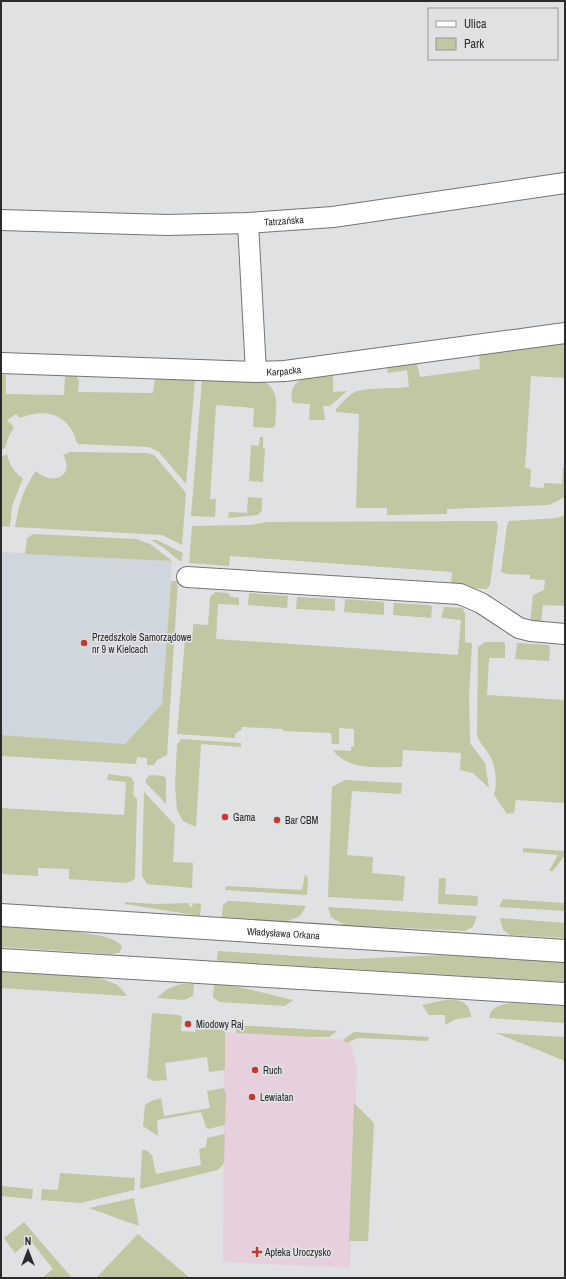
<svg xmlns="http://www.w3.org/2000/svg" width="566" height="1279" font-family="'Archivo Narrow',sans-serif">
<rect width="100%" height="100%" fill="#e0e1e3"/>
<polygon fill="#e6d0de" points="224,1032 350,1040 357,1067 350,1268 223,1262"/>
<polygon fill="#d0d6de" points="1,552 172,561 162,704 125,744 1,735"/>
<g fill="#c1c6a3">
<path d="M 565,342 L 565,378 L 531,376 L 525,468 L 531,469 L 530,487 L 544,488 L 544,483 L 562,484 L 563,468 L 565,468 L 565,497 L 549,505 L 447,509 L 447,514 L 387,515 L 387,508 L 356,508 L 359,414 L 336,412 L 336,409 C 341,404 347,397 353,393 C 362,387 396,389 409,387 L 407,370 L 388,373 L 387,367 L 417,363 L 420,377 L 480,369 L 479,355 Z"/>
<path d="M 1,375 L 6,375 L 6,394 L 64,395 L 65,377 L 68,375 L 77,376 L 79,381 L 78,392 L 153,393 L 155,378 L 195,380 L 186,484 L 159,452 L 149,447 L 78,444 C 75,440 75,436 73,432 C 61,411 40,410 20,418 L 16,414 L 7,420 L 14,427 L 8,438 L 5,448 L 1,450 Z"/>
<path d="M 333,375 L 333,392 L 347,391 L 330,406 L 323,406 L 325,420 L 309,420 L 310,404 L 293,403 C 291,399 291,396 292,391 C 296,374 319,376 333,375 Z"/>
<path d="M 202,380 L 261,381 C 281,387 276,409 275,426 L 273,428 L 253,427 L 254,408 L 216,405 L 210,499 L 216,499 L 215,517 L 191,516 Z"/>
<polygon points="260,437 263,437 263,448 265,448 263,482 249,481 251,445 259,446"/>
<path d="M 70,452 L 147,453 L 154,455 L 186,493 L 182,545 L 162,535 L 15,527 C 18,506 24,487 36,471 C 51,486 76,477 63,455 Z"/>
<path d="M 7,454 C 9,464 14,473 23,478 L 12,506 L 10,527 L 1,526 L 1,457 Z"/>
<polygon points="248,497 262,498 262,510 258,515 228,518 229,512 247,513"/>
<polygon points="565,515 565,606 543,605 541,624 530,623 533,595 544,590 545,580 530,579 530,575 507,574 501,572 507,525 509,521 557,518"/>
<polygon points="496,521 498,525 490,585 487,589 451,587 452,572 230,556 229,566 189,563 192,526 251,525 267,522"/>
<polygon points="33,534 136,539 150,544 172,561 25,554 27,538"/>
<polygon points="151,540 157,540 183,553 181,562 164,548"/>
<polygon points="171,581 178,581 167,755 157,760 154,765 147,765 147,758 137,757 136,764 1,756 1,735 125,744 162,704"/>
<path d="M 215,592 L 228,593 L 231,597 L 239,598 L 239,605 L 218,604 L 216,639 L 458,655 L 461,620 L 441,618 L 444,607 L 463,608 L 465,614 L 465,642 L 472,643 L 469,696 L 470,743 L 485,763 L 489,788 L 473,773 L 460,770 L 461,753 L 403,750 L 402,767 C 379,767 348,771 333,750 L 351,751 L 351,747 L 354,746 L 354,729 L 339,728 L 339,744 L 332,744 L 331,733 L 283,731 L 283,729 L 242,727 L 242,729 L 235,734 L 235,738 L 177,734 L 185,639 L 193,633 L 193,624 L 208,625 L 210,597 Z"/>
<polygon points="249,593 288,596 287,608 248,605"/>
<polygon points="297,597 335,599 335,611 296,609"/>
<polygon points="345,599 384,602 384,615 344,612"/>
<polygon points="394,603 430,605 432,607 431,618 393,615"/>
<path d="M 485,642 L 504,642 L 505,644 L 505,658 L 489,658 L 487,695 L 565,700 L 565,803 L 516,800 L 514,813 L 507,814 L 494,795 C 497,786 496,768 492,760 C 488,750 480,745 477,735 L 478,647 Z"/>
<polygon points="517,643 548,645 550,647 549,661 515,659"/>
<polygon points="181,739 241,743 241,747 201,744 196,827 183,821 177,810 175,786 177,745"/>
<polygon points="108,774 131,777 134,783 133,795 137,799 135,878 132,881 125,883 69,879 69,869 38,868 38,876 1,874 1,808 124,815 126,782 107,780"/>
<polygon points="150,775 163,776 166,778 166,804 146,783 146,779"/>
<polygon points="345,780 402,783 401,794 352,791 347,855 373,857 372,873 405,876 403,901 328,897 332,787"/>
<polygon points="144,792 175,825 173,862 193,863 192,888 147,884 142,876"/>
<polygon points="523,848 565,851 565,855 553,871 549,871 558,855 523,852"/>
<polygon points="305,874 308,878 307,895 225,890 226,886 302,890"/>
<polygon points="439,878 446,878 445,894 478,896 477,906 438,904"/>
<polygon points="503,899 565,903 565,911 499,907"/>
<polygon points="228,901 232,901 306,906 300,916 288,921 222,917 223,905"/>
<polygon points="125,902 156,904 189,903 189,906 192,907 193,903 201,904 200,916 125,904"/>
<polygon points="328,907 477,916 473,927 464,931 344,925 331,917"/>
<polygon points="500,918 565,923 565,938 510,935 503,930"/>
<path d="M 1,927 C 21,929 116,929 122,947 L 119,953 L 111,954 L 1,947 Z"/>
<polygon points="218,951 327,958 353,959 442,955 565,962 565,982 220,961 217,960"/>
<polygon points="1,972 97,977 118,985 127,996 1,988"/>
<polygon points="181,984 194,984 193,996 184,1000 157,998 167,989"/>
<polygon points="214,984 239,987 293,1000 285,1006 219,1002 213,997"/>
<path d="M 445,1000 C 458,999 470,1001 471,1017 L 456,1019 L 445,1025 L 445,1015 L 429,1015 L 422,1005 Z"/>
<path d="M 514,1003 L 565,1006 L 565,1023 L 489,1018 C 490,1006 504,1004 514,1003 Z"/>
<polygon points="152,1013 179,1015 182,1017 181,1031 195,1032 196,1018 215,1029 225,1030 225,1070 209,1072 207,1057 165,1063 167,1080 154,1081 147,1078"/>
<polygon points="236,1025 337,1031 329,1037 309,1037 236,1033"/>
<polygon points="354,1032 429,1037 428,1041 358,1038 346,1043 343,1040"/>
<polygon points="496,1033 565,1037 565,1061"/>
<polygon points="224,1088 226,1094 225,1125 208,1129 206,1127 201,1112 157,1120 158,1136 143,1126 145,1105 151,1101 161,1098 164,1116 210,1108 207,1091"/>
<polygon points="354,1103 374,1123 368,1241 349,1241"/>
<polygon points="225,1134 224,1163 218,1170 140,1189 142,1150 146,1150 152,1155 156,1174 201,1165 199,1149 206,1147 207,1138"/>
<polygon points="60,1173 135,1178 134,1190 80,1203 41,1200 42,1189 58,1190"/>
<polygon points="1,1186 33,1189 32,1199 1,1196"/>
<polygon points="134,1198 139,1226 89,1208"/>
<polygon points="24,1222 72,1278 42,1278 53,1269 30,1240 15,1253 4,1238"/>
<polygon points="138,1234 190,1278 98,1278 97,1277"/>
</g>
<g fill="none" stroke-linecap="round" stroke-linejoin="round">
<defs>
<g id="minor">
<path id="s1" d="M 1,220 L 167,225 L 248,223 L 333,217 L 565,183"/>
<polyline points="248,223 256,372"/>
<path id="s2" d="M 1,363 L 256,372 L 285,371 L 565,333"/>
<polyline points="187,577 460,594 481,603 519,628 531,631 565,634"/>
</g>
<g id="tertiary">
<path id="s3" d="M 1,915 L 565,951"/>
<polyline points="1,960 565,994"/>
</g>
</defs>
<use href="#minor" stroke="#727475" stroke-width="22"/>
<use href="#tertiary" stroke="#727475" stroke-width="24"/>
<use href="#minor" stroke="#fff" stroke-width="20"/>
<use href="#tertiary" stroke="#fff" stroke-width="22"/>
</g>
<g fill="#c5382f" stroke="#e0e1e3" stroke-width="1.5">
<circle cx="84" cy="643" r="4"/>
<circle cx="225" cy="817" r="4"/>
<circle cx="277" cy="820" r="4"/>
<circle cx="188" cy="1024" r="4"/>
<circle cx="255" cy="1070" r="4"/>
<circle cx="252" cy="1097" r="4"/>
<path d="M255 1246h4v4h4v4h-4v4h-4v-4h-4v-4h4z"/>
</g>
<g text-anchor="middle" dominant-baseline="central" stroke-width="3.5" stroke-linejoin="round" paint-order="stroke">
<g font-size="10" fill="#2a2b2c" stroke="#e0e1e3">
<text stroke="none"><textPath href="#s1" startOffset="283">Tatrzańska</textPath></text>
<text stroke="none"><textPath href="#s2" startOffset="283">Karpacka</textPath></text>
<text stroke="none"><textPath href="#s3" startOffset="283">Władysława Orkana</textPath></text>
</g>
<g font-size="10" fill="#2a2b2c" stroke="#e0e1e3" text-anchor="start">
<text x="92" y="637">Przedszkole Samorządowe<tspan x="92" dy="12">nr 9 w Kielcach</tspan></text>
<text x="233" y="817">Gama</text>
<text x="285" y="820">Bar CBM</text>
<text x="196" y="1024">Miodowy Raj</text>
<text x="263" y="1070">Ruch</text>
<text x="260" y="1097">Lewiatan</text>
<text x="265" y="1252">Apteka Uroczysko</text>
</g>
</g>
<rect width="566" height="1279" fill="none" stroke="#2a2b2c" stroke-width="4"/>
<rect x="428" y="8" width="130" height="52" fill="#e0e1e3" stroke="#97989a"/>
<rect x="436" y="21" width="20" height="6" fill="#ffffff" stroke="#97989a"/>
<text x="464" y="28" font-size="12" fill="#2a2b2c">Ulica</text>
<rect x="436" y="38" width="20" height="12" fill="#c1c6a3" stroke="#97989a"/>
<text x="464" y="48" font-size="12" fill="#2a2b2c">Park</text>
<g transform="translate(28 1251)" stroke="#e0e1e3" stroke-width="3" paint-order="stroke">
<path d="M0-3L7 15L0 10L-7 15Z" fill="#2a2b2c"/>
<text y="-6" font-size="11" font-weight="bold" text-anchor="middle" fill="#2a2b2c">N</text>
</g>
</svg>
